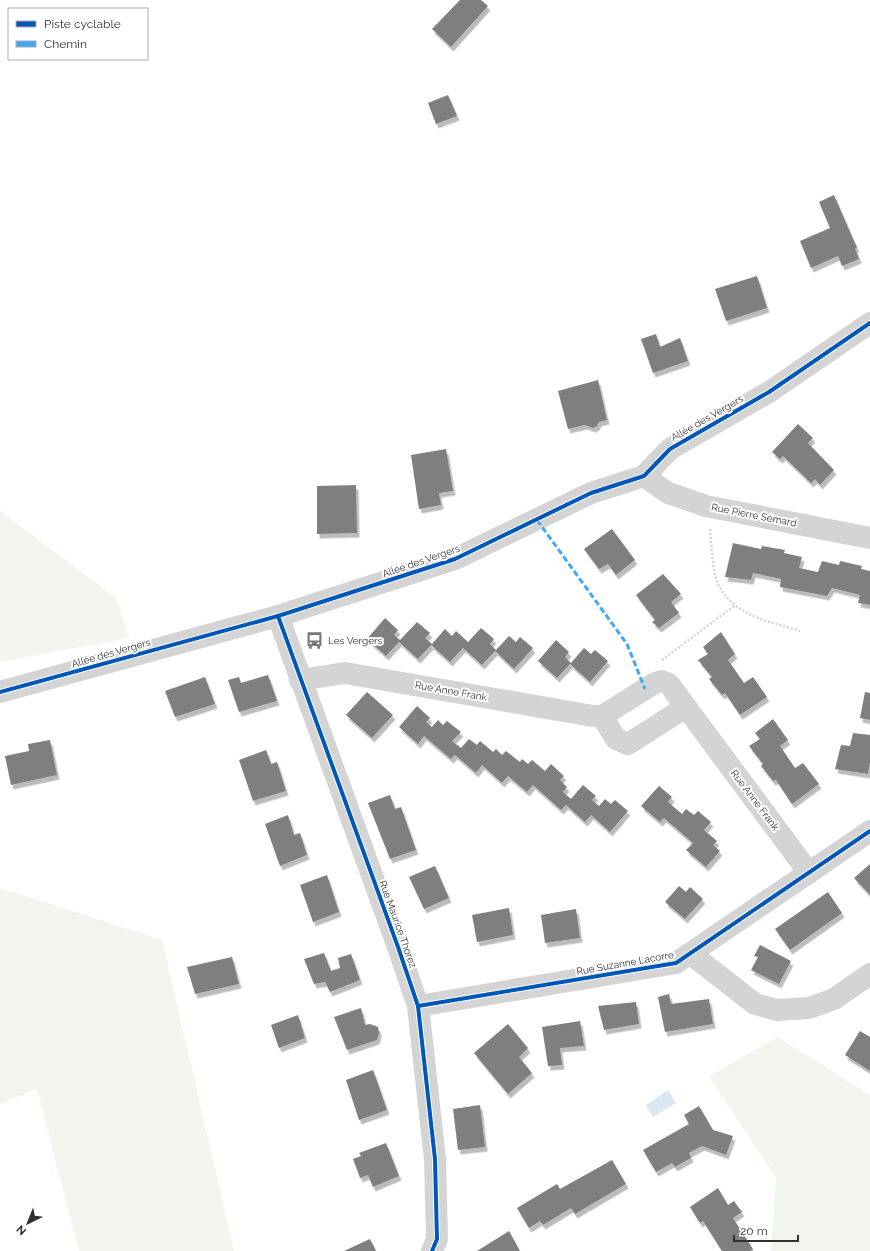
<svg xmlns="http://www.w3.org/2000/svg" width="870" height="1251" font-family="Raleway,sans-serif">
<defs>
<filter id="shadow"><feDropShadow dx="2.5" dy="4.5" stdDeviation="0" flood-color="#0004"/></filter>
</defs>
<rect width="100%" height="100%" fill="#fff"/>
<g fill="#f1f5ed">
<polygon points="0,511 116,598 129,638 0,662"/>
<polygon points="0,888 162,940 234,1251 79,1251 37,1089 0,1104"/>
<polygon points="778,1037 870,1095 870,1251 771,1251 776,1178 709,1076"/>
</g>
<polygon fill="#dae7f2" points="668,1090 676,1103 653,1117 646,1105"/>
<g fill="#7f7f7f" filter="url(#shadow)">
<polygon points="460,0 481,0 488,6 451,47 432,29"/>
<polygon points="448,95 457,116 436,124 428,103"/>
<polygon points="834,195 857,248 855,248 859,259 842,266 838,256 811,268 800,241 830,228 819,202"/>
<polygon points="757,276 767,308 726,321 715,289"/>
<polygon points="656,334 660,347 680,338 688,361 653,373 641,339"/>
<polygon points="598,380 607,420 599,422 597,426 593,428 585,425 568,429 558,391"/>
<polygon points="798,424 813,438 808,443 834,470 820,485 815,479 811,483 783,456 780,459 772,452"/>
<polygon points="446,449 453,491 439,493 441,505 419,509 411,455"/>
<polygon points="356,485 357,533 317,534 317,486"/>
<polygon points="612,529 635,560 616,575 608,564 599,569 584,549"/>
<polygon points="733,543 761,549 762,546 785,550 784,553 802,557 799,568 818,572 822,561 839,565 840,561 862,566 861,569 870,571 870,605 858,603 860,595 832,588 827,596 780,587 781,579 753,573 751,580 725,577"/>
<polygon points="663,574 681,594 671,602 679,613 659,628 652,622 655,620 636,595"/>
<polygon points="385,618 398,630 394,635 400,640 417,622 430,633 425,638 432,644 445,629 452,636 456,631 468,642 481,628 494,639 490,644 496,650 509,636 516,642 520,637 533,648 514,669 495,651 482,665 463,648 450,662 431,645 418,659 399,642 386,656 367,639"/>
<polygon points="721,632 735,654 728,660 744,683 753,677 767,697 740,715 725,693 722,695 709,679 712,677 698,660 708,654 703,647"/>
<polygon points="556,640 569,652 565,657 571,663 584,648 591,654 595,650 608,661 590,682 570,664 557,678 538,661"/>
<polygon points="268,675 277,701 239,712 228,680 239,677 241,683"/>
<polygon points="205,677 215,704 175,717 165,691"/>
<polygon points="367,692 393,715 372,738 346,715"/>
<polygon points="865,692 870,693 870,720 860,718"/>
<polygon points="417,706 430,718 426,722 432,727 438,720 443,725 447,721 461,732 452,741 461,748 469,739 477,745 480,741 493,752 496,749 502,755 506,751 520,762 522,759 528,764 532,760 545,771 551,764 564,776 560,780 567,787 563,792 571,799 583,785 596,796 592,800 599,806 605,799 611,804 615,800 628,811 610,832 591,815 585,822 566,805 561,810 533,785 527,792 508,776 502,783 482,765 476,773 455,755 451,759 424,736 418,744 399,727"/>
<polygon points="773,719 788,740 780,746 795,768 803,763 819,784 792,804 776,780 773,781 761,766 763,764 749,746 760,739 755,733"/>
<polygon points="853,733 870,735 870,762 868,774 835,769 841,745 850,746"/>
<polygon points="50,740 57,775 11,785 5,756 29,751 28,744"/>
<polygon points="266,750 271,764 277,762 286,791 253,801 239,760"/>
<polygon points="659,786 672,797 668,802 682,814 686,809 694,815 698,811 711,822 704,830 717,841 713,845 720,851 706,867 686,850 693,843 664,818 660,822 641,806"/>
<polygon points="390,795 395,809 401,807 416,850 390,859 368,803"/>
<polygon points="288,815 294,835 300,833 307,855 280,866 265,824"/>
<polygon points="870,864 870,895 854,878"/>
<polygon points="435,866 449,898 424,909 409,877"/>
<polygon points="327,875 339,912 313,922 300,885"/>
<polygon points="679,886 686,892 690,887 703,899 685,919 665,902"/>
<polygon points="828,892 842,913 790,950 775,929"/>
<polygon points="509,908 513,935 477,942 472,915"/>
<polygon points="576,909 580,938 545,943 541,915"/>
<polygon points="760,945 791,961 779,984 751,970 758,957 754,956"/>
<polygon points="324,953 331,971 340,968 338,958 351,954 360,980 330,992 325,982 314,984 304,959"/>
<polygon points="232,957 239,984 195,994 187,967"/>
<polygon points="669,994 671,1004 709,999 713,1024 665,1032 658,997"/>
<polygon points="636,1002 639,1024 604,1030 598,1006"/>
<polygon points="361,1008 365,1025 370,1024 378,1027 379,1033 377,1040 347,1050 334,1017"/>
<polygon points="298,1015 305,1038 279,1048 271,1025"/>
<polygon points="580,1021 584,1046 560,1048 562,1065 548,1066 542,1027"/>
<polygon points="508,1024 528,1048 519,1057 532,1073 508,1094 474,1053"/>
<polygon points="860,1031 870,1037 870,1071 845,1055"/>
<polygon points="373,1070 387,1110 359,1120 346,1080"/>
<polygon points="480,1105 485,1147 458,1150 453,1109"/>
<polygon points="699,1106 713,1130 733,1136 726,1155 702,1146 689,1153 691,1158 682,1163 675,1167 672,1163 656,1172 643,1150 689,1124 684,1115"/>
<polygon points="386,1143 399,1176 373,1187 368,1175 360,1178 353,1159 361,1156 359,1153"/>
<polygon points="612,1160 626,1184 575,1214 571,1208 543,1225 540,1221 529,1228 517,1208 557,1184 560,1189"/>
<polygon points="718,1188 728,1205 734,1201 742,1212 733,1218 753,1249 750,1251 722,1251 703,1221 700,1223 690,1207"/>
<polygon points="509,1231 520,1251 477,1251"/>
<polygon points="370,1239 376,1251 344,1251"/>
</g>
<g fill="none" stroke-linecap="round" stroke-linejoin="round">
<g stroke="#d4d4d4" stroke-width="2.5" stroke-dasharray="2 2" stroke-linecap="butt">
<path d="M 710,529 C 711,542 713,574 718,584 C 734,616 768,621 800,631"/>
<polyline points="662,660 734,606"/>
</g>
<g stroke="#d4d4d4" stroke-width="22">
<polyline points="644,476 668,493 706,506 870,538"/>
<polyline points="278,616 398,947 418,1006 435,1159 437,1239 432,1251"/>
<polyline points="300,680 345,673 593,716 602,716"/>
<polyline points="0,692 278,616 455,559 591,493 644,476 670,449 769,392 870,323"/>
<polyline points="686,707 628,744 616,739 602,716 655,683 662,681 669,684 809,873"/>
<polyline points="691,954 755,1004 777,1010 809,1008 834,999 870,974"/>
<polyline points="418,1006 676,963 870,831"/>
</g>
<polyline stroke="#3fa9f5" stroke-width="3" stroke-dasharray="6 3" stroke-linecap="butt" points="537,520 627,644 645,689"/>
<defs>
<g id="cycleway">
<polyline points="278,616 398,947 418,1006 435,1159 437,1239 432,1251"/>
<polyline points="0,692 278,616 455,559 591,493 644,476 670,449 769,392 870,323"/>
<polyline points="418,1006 676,963 870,831"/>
</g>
</defs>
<use href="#cycleway" stroke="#fff" stroke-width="6"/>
<use href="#cycleway" stroke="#0057b8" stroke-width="4"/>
</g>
<defs>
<symbol id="bus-bare" viewBox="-9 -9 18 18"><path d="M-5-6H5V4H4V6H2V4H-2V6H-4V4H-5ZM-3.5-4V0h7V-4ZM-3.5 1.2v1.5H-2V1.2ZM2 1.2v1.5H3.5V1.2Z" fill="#787878" stroke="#fff" stroke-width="2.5" paint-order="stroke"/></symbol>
</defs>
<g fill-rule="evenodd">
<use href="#bus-bare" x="302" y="628" width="25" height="25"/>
</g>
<g text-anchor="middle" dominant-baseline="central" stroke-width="4" stroke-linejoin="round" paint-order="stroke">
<g font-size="10" fill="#303030" stroke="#fff">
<text transform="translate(707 418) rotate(-30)">Allée des Vergers</text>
<text transform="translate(754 515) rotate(11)">Rue Pierre Sémard</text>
<text transform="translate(421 561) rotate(-19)">Allée des Vergers</text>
<text transform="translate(111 653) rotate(-16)">Allée des Vergers</text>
<text transform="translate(451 691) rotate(10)">Rue Anne Frank</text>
<text transform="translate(755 800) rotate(53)">Rue Anne Frank</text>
<text transform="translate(398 924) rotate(70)">Rue Maurice Thorez</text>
<text transform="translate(625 963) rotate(-10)">Rue Suzanne Lacorre</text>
</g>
<g font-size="10" fill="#303030" stroke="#fff" text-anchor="start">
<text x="328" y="640">Les Vergers</text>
</g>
</g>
<rect x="8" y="8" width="140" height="52" fill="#ffffff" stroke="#acacac"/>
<rect x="16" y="21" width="20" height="6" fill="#0057b8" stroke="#acacac"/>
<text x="44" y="28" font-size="12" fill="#303030">Piste cyclable</text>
<rect x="16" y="41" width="20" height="6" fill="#3fa9f5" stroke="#acacac"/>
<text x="44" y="48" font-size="12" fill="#303030">Chemin</text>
<g transform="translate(28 1223) rotate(223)" stroke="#ffffff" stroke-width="3" paint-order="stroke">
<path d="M0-3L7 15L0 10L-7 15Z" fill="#303030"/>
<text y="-6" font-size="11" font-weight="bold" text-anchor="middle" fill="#303030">N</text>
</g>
<path d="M734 1235v6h64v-6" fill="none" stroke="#303030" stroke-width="2"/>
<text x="740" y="1235" font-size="12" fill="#303030" stroke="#ffffff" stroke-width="3" paint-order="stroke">20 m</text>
</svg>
